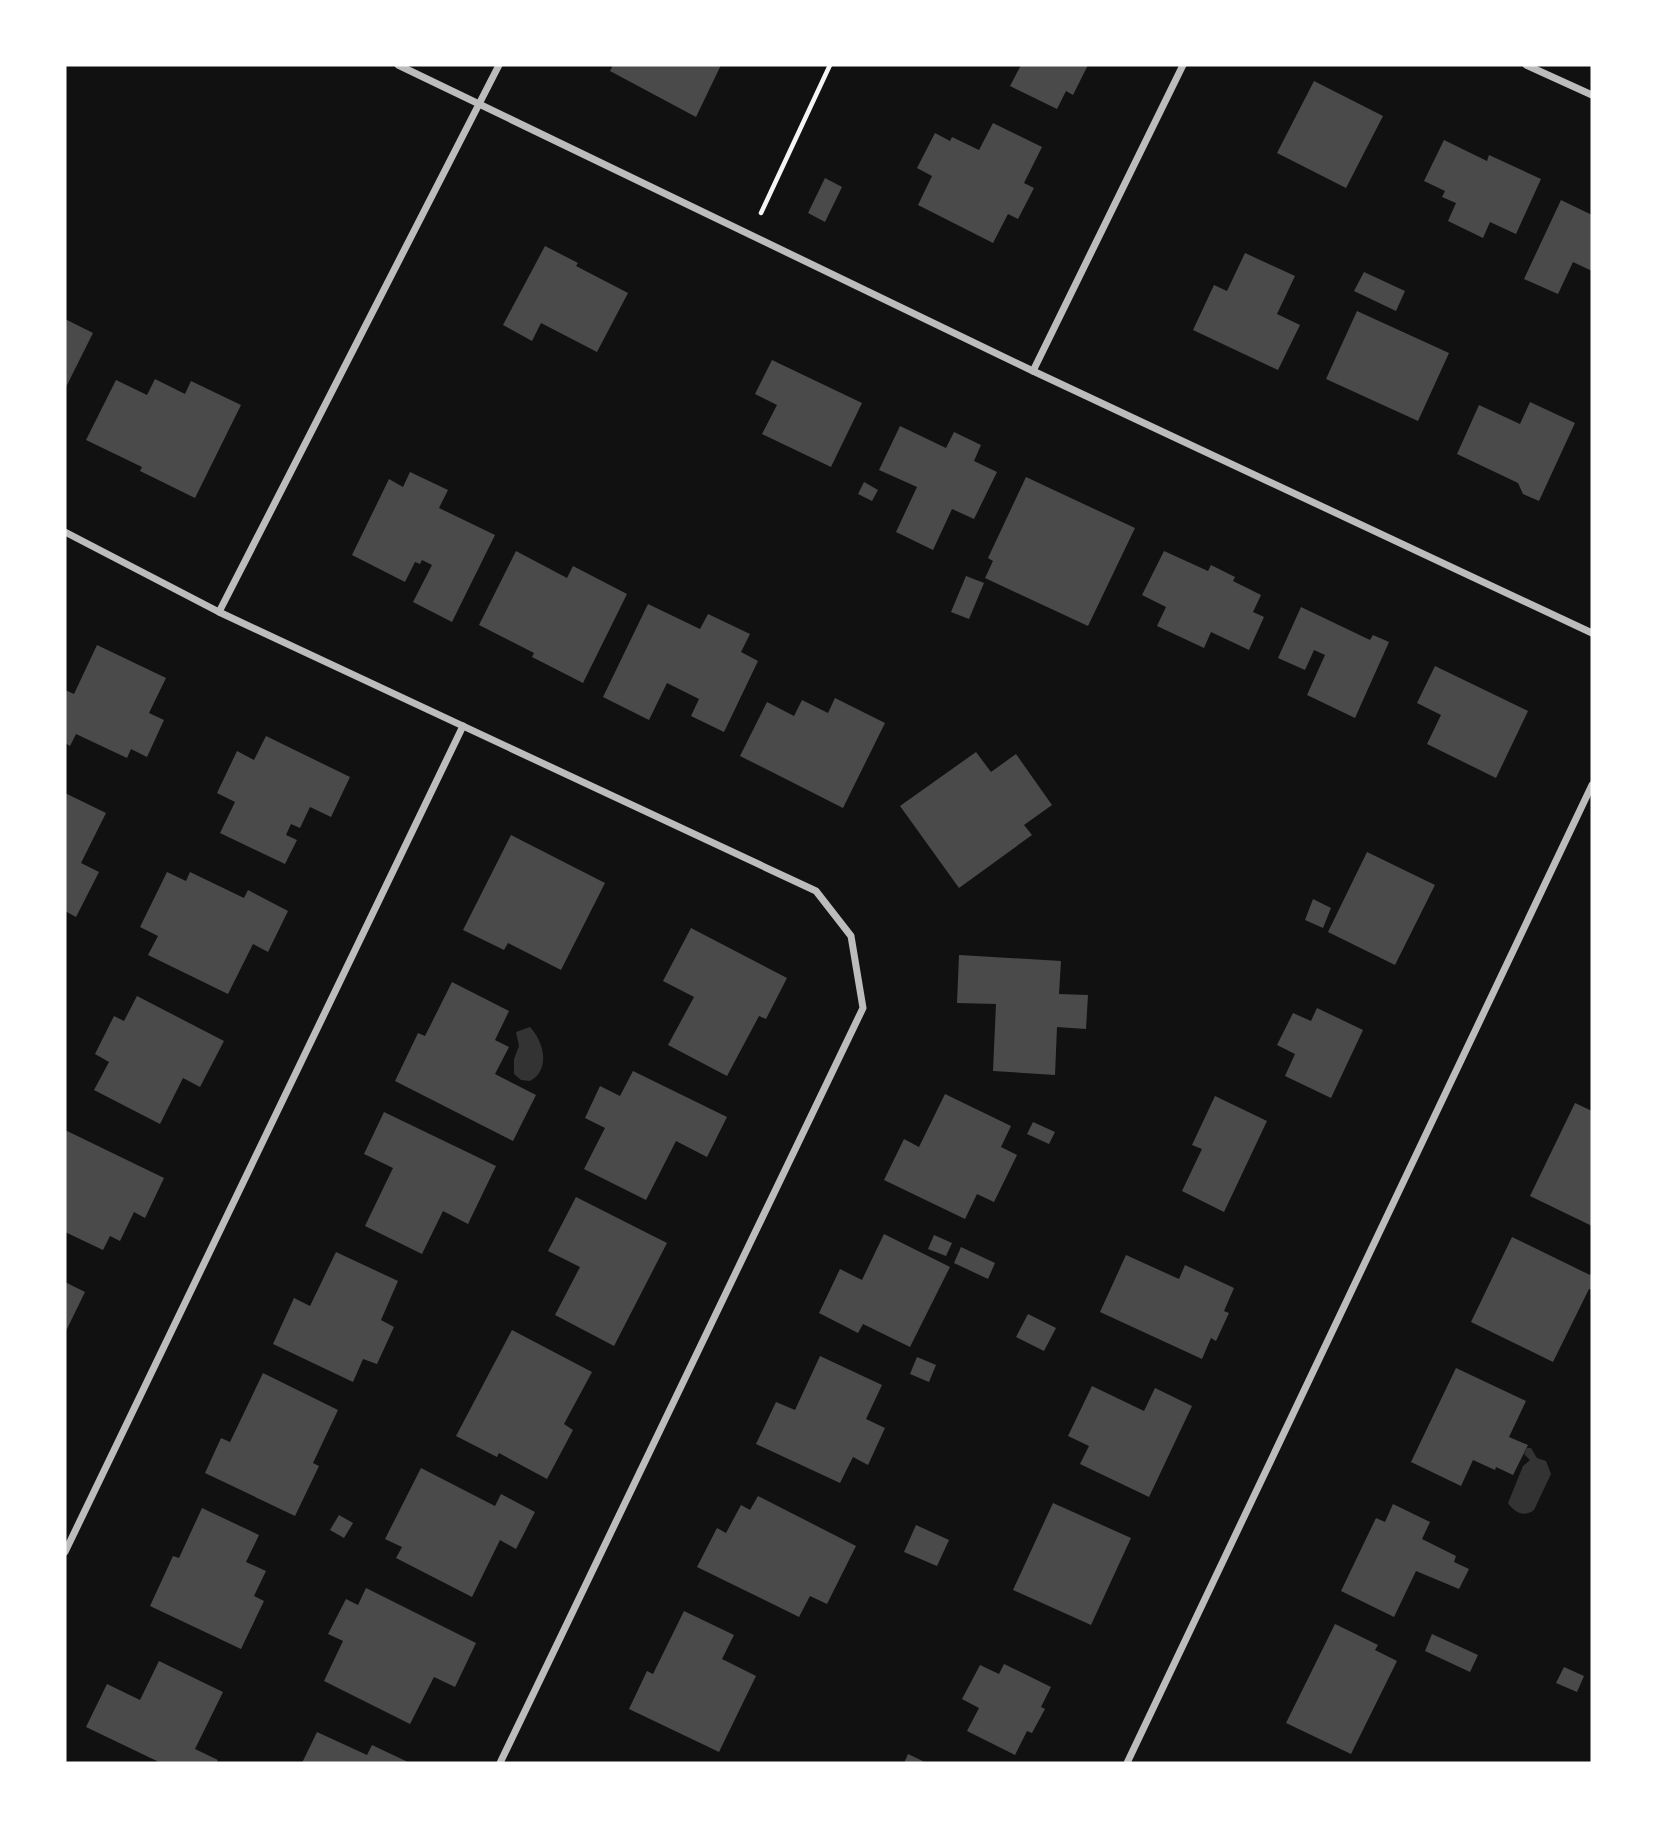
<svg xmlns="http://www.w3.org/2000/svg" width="1657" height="1828" font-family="Jost,sans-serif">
<rect width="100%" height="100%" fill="#111"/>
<g fill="#333">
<path d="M 530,1027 C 544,1042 551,1070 530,1081 L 521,1080 L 514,1074 L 514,1059 L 519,1046 L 516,1032 Z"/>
<path d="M 1527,1448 L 1531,1448 L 1537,1458 L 1546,1461 L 1551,1474 L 1534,1510 C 1524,1518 1514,1512 1508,1503 L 1523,1466 L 1530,1460 L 1524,1454 Z"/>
</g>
<g fill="#4a4a4a">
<polygon points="613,65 721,65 696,117 610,71"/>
<polygon points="1021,65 1088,65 1073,95 1066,91 1057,109 1010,86"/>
<polygon points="1314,81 1383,116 1346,188 1277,153"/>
<polygon points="993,123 1042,147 1024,183 1034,188 1018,219 1008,214 993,243 918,205 932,176 917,168 935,133 950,141 952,137 979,150"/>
<polygon points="1444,140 1487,161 1489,155 1541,179 1516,234 1490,222 1483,238 1448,221 1456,203 1442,197 1445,191 1424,181"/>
<polygon points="825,178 842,187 825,222 808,213"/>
<polygon points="1561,200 1592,215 1592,271 1573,262 1558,294 1524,279"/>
<polygon points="545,246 578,263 576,266 628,293 597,352 541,323 532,341 503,325"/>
<polygon points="1245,253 1295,276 1277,314 1300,325 1278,370 1193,330 1214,285 1227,291"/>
<polygon points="1364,272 1405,291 1396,311 1354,291"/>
<polygon points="1357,311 1449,353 1418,421 1326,379"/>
<polygon points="65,319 93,333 65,389"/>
<polygon points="772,360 862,403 831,467 762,434 777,405 755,394"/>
<polygon points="155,379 185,394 191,381 241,405 195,498 140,471 142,467 86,440 116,380 147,395"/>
<polygon points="1530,402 1575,423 1539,501 1523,494 1518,483 1457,454 1479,405 1520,424"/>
<polygon points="900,426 946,448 954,432 981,445 974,461 997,472 974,519 952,509 933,550 896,532 917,487 879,470"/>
<polygon points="410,472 448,490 439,508 495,535 452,622 413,602 432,565 422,560 420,564 415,562 405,582 352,555 389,479 403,487"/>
<polygon points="1026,477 1135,528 1088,626 985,578 993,561 988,558"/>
<polygon points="864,482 878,490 872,501 858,494"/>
<polygon points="516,551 567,578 573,566 627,594 583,683 532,657 534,653 479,625"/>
<polygon points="1164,551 1208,571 1211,565 1235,577 1233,581 1261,595 1253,612 1264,617 1249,650 1211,632 1204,648 1157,626 1166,607 1142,595"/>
<polygon points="966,576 984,583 969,619 951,612"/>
<polygon points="648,604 700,629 708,614 750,634 741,652 758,661 724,732 691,716 699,699 667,683 649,720 603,697"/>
<polygon points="1301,607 1370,640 1373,635 1389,642 1355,718 1307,695 1325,655 1314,650 1305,670 1278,658"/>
<polygon points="97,645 166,678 149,713 164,720 147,757 131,749 127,758 76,734 70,746 65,743 65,690 74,694"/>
<polygon points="1435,666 1528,711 1496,778 1427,744 1441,715 1417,703"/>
<polygon points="835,698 885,723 843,808 740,756 767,702 794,716 802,700 828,713"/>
<polygon points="266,736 350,777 331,817 310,807 300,828 291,824 286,835 297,840 285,864 220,833 235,802 217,793 237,751 254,760"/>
<polygon points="976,752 991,772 1016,754 1052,805 1024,825 1032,835 959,888 900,806"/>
<polygon points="65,793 106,813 81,863 99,872 76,917 65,911"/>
<polygon points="511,835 605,883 561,970 508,943 504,950 463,930"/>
<polygon points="1367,852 1435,885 1395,965 1328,932"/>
<polygon points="167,872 186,881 190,872 244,898 248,890 288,911 268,952 253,944 228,994 148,955 158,936 140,927"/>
<polygon points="1313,899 1331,908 1323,928 1305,920"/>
<polygon points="691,928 787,978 766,1019 759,1016 727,1076 668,1045 694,997 663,981"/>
<polygon points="959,955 1061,961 1059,994 1088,995 1086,1029 1057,1027 1055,1075 993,1071 996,1004 957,1003"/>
<polygon points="452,982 509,1011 495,1040 509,1047 495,1074 536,1095 513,1141 395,1081 418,1033 425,1036"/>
<polygon points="137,996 224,1041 200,1087 183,1078 160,1124 94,1090 109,1062 95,1054 114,1016 124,1021"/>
<polygon points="1317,1008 1363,1030 1331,1098 1285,1076 1295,1054 1277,1045 1293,1013 1311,1021"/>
<polygon points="633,1071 727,1117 707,1157 676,1141 646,1200 584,1169 605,1128 585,1118 600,1086 620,1096"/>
<polygon points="945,1094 1011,1126 1001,1147 1017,1155 994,1202 977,1194 965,1219 884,1180 904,1139 919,1147"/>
<polygon points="1215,1096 1267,1121 1224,1212 1182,1191 1202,1149 1192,1145"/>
<polygon points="1575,1103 1592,1111 1592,1226 1530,1196"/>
<polygon points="384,1112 496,1166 468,1224 443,1211 422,1254 365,1226 393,1168 364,1154"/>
<polygon points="1033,1122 1055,1132 1049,1144 1027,1134"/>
<polygon points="65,1130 164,1178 145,1218 134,1212 120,1241 110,1236 103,1250 65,1232"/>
<polygon points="576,1197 667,1243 614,1346 555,1315 580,1267 548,1251"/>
<polygon points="884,1234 950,1267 910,1347 863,1324 858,1333 819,1313 840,1269 862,1280"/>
<polygon points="934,1235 952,1243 946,1256 928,1249"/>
<polygon points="1512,1237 1590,1275 1592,1270 1592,1290 1589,1289 1553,1362 1471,1322"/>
<polygon points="961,1247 995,1263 988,1279 954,1263"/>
<polygon points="336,1252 398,1281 381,1320 394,1327 377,1364 363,1359 353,1382 273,1344 294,1298 310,1306"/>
<polygon points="1126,1255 1179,1279 1185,1265 1234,1288 1224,1311 1229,1313 1216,1341 1211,1338 1202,1359 1100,1312"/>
<polygon points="65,1282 85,1292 65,1333"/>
<polygon points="1028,1314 1056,1328 1044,1351 1016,1337"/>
<polygon points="512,1330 592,1372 564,1424 573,1430 547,1479 499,1453 497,1457 456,1436"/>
<polygon points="820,1356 882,1385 866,1419 885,1428 868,1465 853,1457 840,1483 756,1444 776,1402 795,1410"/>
<polygon points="917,1357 936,1365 929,1382 910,1374"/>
<polygon points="1456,1368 1526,1401 1509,1437 1528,1445 1513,1475 1496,1467 1495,1470 1473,1460 1461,1486 1411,1462"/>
<polygon points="263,1373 338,1410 313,1463 319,1466 295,1516 205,1473 221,1438 230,1442"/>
<polygon points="1092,1386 1144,1411 1155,1388 1192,1406 1149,1497 1080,1464 1089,1446 1068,1436"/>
<polygon points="421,1468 495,1506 501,1494 535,1512 516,1549 500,1540 472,1597 396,1558 402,1547 385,1539"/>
<polygon points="758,1496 856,1546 827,1604 810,1596 799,1617 697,1567 717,1528 726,1533 741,1505 750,1510"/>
<polygon points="1053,1503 1131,1538 1091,1625 1013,1590"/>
<polygon points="1393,1504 1430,1522 1422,1539 1456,1556 1454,1562 1469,1569 1459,1589 1416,1571 1394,1617 1341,1591 1376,1518 1385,1522"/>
<polygon points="202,1508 259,1535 246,1562 266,1571 254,1596 264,1601 241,1649 150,1606 173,1556 179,1558"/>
<polygon points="339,1515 353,1523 344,1538 330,1530"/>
<polygon points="916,1525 949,1540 937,1566 904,1552"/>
<polygon points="366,1588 476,1643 455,1687 434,1677 410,1724 324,1681 343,1641 328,1634 346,1599 358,1605"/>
<polygon points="684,1611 734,1635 722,1659 756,1676 719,1752 629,1709 647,1671 653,1674"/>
<polygon points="1335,1624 1378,1645 1375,1650 1397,1661 1351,1754 1286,1723"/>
<polygon points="1432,1634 1478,1655 1470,1672 1425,1651"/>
<polygon points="159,1661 223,1692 195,1749 218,1760 216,1763 161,1763 86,1727 107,1684 140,1700"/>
<polygon points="1004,1664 1051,1687 1041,1707 1045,1709 1032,1733 1027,1731 1015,1755 967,1731 979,1708 962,1699 980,1665 999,1674"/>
<polygon points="1564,1667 1584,1676 1577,1692 1556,1683"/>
<polygon points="317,1732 367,1755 372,1745 410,1763 302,1763"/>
<polygon points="908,1754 927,1763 904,1763"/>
</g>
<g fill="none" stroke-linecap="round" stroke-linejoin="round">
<polyline stroke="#f5f5f5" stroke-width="4.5" points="761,213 830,65"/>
<g stroke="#bcbcbc" stroke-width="7">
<polyline points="398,65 1033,371 1592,633"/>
<polyline points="1526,65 1592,95"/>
<polyline points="1033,371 1183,65"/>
<polyline points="65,532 219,612 816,891 851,936 863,1008 500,1763"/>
<polyline points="219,612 499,65"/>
<polyline points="65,1552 463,726"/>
<polyline points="1127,1763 1592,785"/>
</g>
</g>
<rect width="1657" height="1828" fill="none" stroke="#ffffff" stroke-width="133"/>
</svg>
